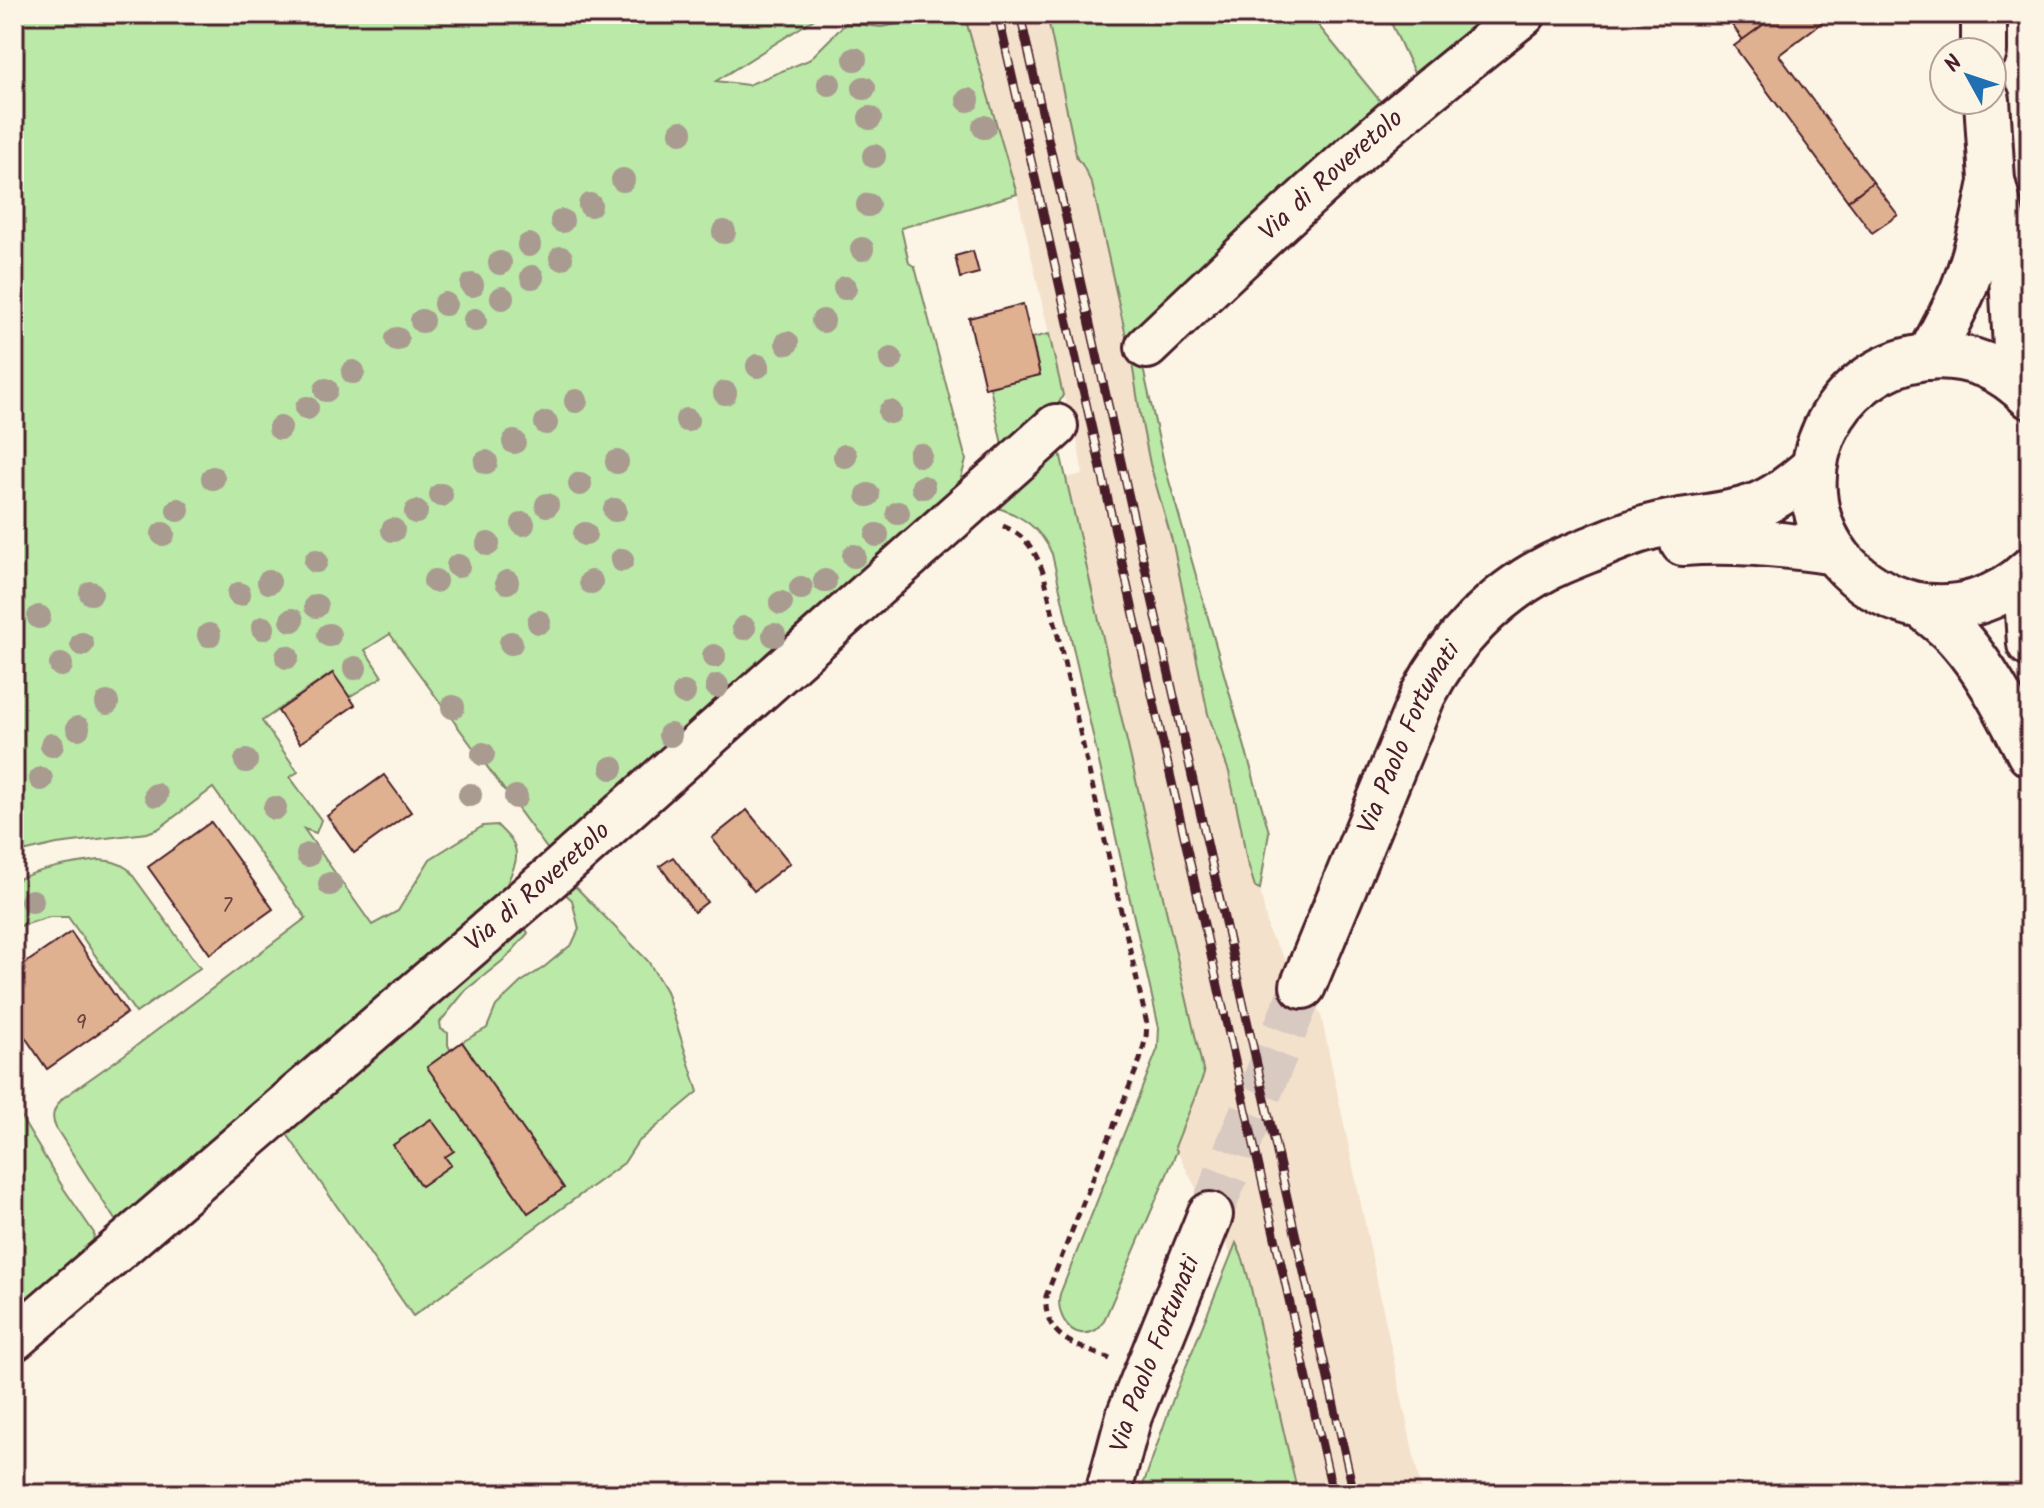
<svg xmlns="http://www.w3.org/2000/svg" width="2044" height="1508" font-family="Kalam,sans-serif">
<rect width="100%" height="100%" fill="#fcf5e5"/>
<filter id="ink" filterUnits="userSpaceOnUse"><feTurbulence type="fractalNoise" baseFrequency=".0125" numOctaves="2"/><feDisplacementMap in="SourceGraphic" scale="16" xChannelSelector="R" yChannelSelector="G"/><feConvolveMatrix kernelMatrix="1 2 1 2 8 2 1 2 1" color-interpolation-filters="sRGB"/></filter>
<g filter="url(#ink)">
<polygon fill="#f3e1cc" points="964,14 1061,14 1164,463 1214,661 1269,832 1260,889 1269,933 1321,1015 1422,1494 1298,1494 1244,1259 1237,1244 1231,1255 1175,1148 1204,1074 1066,478 1083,474 1074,425 1063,395 1017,194"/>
<g fill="#bae9a8" stroke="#82846a" stroke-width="2">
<path d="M 14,14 L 822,14 L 716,81 L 748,85 L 809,60 L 846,23 L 881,27 L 927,19 L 950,18 L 956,14 L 964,14 L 1017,194 L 901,228 L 909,263 L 915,267 L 966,460 L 961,478 L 962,489 L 551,854 L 390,634 L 365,650 L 382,677 L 349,697 L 332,673 L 262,721 L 298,772 L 290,777 L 321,820 L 316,833 L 304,829 L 372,925 L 398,911 L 430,859 L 483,826 L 497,825 C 502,831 511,838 514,845 C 521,860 509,876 505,889 L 193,1163 L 162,1180 L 137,1212 L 117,1223 L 56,1128 C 50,1116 54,1108 63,1098 L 124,1055 L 306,918 L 213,788 L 158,829 L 147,833 L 57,844 L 14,854 Z"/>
<polygon points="1047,14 1217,14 1221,23 1240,18 1239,14 1309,14 1385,107 1136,336 1164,463 1269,832 1260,889 1255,887 1246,857 1241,827 1229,772 1208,714 1173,544 1150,464 1140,414 1132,363 1092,184 1082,164 1077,159"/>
<polygon points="1387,14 1497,14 1425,73 1415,75"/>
<polygon points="1049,334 1063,395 1056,409 1007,446 1002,445 990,387 1040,375 1032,338"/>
<path d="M 1059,448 L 1204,1074 L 1175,1147 L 1177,1151 L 1107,1314 C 1104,1320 1102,1326 1096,1330 C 1072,1343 1055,1315 1060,1294 L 1158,1048 L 1159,1028 L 1052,554 C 1041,528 1021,515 995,507 Z"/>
<path d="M 99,860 C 111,861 118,862 128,869 L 200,968 L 136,1013 L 68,917 L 49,917 L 14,928 L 14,881 C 41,868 70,864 99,860 Z"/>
<polygon points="571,882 648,961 666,991 698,1092 637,1143 624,1163 413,1316 282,1127 523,923 528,933 506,958 466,990 440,1022 441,1029 448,1033 448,1045 528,1212 563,1188 462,1042 487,1028 496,1006 521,982 543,968 572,944 579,929 572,900 562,891"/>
<polygon points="14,1106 64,1189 94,1233 93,1243 14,1321"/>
<polygon points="1236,1243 1243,1259 1250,1284 1298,1494 1140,1494 1173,1399"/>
</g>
<g fill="#dfb190" stroke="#4a1f2b" stroke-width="2">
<polygon points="1733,14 1778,14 1743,40 1727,18"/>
<polygon points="1778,14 1821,14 1825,20 1779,55 1873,182 1848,201 1734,46"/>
<polygon points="1873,182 1898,215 1872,233 1848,201"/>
<polygon points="973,251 979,273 960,278 955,256"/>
<polygon points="1023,304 1040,375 985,388 969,318"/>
<polygon points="333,673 355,705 300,743 278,711"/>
<polygon points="384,775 411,812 354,853 327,816"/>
<polygon points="747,810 790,863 754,891 712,838"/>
<polygon points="211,822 273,909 210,954 148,867"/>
<polygon points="673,857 707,902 694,912 660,866"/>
<polygon points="71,932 127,1013 47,1069 14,1021 14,971"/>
<polygon points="462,1042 564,1188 528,1213 427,1067"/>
<polygon points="431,1119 454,1151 445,1157 451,1165 421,1186 393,1145"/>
</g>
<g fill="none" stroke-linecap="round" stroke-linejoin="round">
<polyline stroke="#d8cac0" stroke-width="44" stroke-dasharray="44 22" stroke-linecap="butt" points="1210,1215 1303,986"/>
<defs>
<g id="minor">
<path id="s1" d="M 1147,347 C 1230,268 1313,189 1400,115 C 1441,80 1483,47 1524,14"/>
<path id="s2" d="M 14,1339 L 552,876 L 1056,426"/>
</g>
<g id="tertiary">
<path d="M 1683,543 C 1735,539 1784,544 1835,552"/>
<path id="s3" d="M 1303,986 L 1423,695 C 1451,641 1494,595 1549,567 C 1563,560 1579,554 1594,548 C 1613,540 1631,532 1651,527 C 1684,518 1720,518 1753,507 C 1776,499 1795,483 1814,467"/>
<path id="s4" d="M 1108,1494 L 1129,1416 L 1210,1215"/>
</g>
<g id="primary">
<polyline points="1984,52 1984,14"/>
<polyline points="1987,100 1992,180 2011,257 2018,385"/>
<path d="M 1929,357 C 1941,335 1953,313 1963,290 C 1976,257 1984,222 1991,187"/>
<path d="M 2030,396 C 2017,383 2002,372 1985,365 C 1898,331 1807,401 1814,493 C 1816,518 1825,541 1841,560 C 1860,582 1885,597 1913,604 C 1955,614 1999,600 2030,570"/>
<polyline points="2030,587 2028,612 2030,644"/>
<path d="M 1922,606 C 1935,617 1949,627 1960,640 C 1989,673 2009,715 2030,754"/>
</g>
</defs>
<use href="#minor" stroke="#4a1f2b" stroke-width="48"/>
<use href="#tertiary" stroke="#4a1f2b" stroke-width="50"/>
<use href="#primary" stroke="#4a1f2b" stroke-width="50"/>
<path stroke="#4a1f2b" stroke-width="5" stroke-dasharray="8 6" stroke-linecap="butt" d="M 1003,526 C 1027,536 1036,552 1044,575 L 1147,1024 L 1146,1037 L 1140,1060 L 1046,1296 C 1043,1339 1077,1345 1110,1359"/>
<use href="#minor" stroke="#fcf5e5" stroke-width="42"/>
<use href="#tertiary" stroke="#fcf5e5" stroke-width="44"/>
<use href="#primary" stroke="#fcf5e5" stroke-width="44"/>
<defs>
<g id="rail">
<polyline points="998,14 1333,1494"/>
<polyline points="1020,14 1354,1494"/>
</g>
</defs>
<use href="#rail" stroke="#4a1f2b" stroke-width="9"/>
<use href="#rail" stroke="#fcf5e5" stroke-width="6" stroke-dasharray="18" stroke-linecap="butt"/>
</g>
<g fill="#aa9b90">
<circle cx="855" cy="59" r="12"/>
<circle cx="829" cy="84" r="12"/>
<circle cx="864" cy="88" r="12"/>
<circle cx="968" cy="100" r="12"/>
<circle cx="870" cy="118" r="12"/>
<circle cx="984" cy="127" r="12"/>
<circle cx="681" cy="132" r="12"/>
<circle cx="874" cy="156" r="12"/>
<circle cx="623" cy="180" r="12"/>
<circle cx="590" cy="205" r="12"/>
<circle cx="868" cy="205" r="12"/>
<circle cx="562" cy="221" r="12"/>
<circle cx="724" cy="232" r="12"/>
<circle cx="529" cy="245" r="12"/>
<circle cx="862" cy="249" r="12"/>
<circle cx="561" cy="258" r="12"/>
<circle cx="500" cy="263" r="12"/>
<circle cx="532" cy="277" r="12"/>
<circle cx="472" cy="285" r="12"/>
<circle cx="845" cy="288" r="12"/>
<circle cx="502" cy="298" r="12"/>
<circle cx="445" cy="304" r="12"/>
<circle cx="475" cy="320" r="12"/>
<circle cx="422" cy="321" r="12"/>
<circle cx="823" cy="321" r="12"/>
<circle cx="397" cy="339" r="12"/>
<circle cx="787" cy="343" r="12"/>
<circle cx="891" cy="359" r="12"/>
<circle cx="758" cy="366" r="12"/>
<circle cx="353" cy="372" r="12"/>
<circle cx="326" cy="390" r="12"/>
<circle cx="725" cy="393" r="12"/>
<circle cx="576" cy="401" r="12"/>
<circle cx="307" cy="408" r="12"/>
<circle cx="890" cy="412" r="12"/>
<circle cx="687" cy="420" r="12"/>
<circle cx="546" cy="423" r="12"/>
<circle cx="280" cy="428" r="12"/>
<circle cx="514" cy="442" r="12"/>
<circle cx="920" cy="455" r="12"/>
<circle cx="845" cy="456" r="12"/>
<circle cx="486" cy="462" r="12"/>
<circle cx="617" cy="462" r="12"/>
<circle cx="213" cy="478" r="12"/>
<circle cx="580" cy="484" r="12"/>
<circle cx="923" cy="487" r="12"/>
<circle cx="441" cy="495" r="12"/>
<circle cx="868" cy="495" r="12"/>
<circle cx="547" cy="505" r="12"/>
<circle cx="178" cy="510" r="12"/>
<circle cx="615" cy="510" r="12"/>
<circle cx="416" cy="512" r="12"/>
<circle cx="898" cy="513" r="12"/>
<circle cx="523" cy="524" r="12"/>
<circle cx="393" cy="530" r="12"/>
<circle cx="163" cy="534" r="12"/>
<circle cx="585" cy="534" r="12"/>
<circle cx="877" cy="535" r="12"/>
<circle cx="488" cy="544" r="12"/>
<circle cx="854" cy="556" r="12"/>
<circle cx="622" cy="560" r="12"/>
<circle cx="316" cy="561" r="12"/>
<circle cx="458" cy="566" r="12"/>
<circle cx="435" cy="581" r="12"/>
<circle cx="825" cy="581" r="12"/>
<circle cx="269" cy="582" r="12"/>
<circle cx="507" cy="582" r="12"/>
<circle cx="591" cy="582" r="12"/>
<circle cx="801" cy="588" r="12"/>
<circle cx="91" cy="593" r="12"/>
<circle cx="239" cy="594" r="12"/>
<circle cx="781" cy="603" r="12"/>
<circle cx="316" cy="606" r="12"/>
<circle cx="39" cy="617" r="12"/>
<circle cx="292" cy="620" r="12"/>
<circle cx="539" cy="622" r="12"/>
<circle cx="263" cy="628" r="12"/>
<circle cx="744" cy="628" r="12"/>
<circle cx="209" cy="635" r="12"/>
<circle cx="329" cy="635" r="12"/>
<circle cx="774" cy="635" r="12"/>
<circle cx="511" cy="643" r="12"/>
<circle cx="82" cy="644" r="12"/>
<circle cx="714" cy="656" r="12"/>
<circle cx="287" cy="657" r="12"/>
<circle cx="61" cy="665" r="12"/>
<circle cx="355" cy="668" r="12"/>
<circle cx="717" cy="686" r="12"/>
<circle cx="684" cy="693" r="12"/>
<circle cx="107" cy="703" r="12"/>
<circle cx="453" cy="707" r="12"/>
<circle cx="78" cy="728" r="12"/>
<circle cx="670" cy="735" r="12"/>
<circle cx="52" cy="745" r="12"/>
<circle cx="483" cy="754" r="12"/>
<circle cx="246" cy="761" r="12"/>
<circle cx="612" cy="768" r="12"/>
<circle cx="41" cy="779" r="12"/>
<circle cx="156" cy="795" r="12"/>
<circle cx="470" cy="795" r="12"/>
<circle cx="516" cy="797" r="12"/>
<circle cx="275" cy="808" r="12"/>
<circle cx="308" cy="855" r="12"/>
<circle cx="330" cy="884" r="12"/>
<circle cx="32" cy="901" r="12"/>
</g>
</g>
<g text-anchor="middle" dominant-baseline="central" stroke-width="8" stroke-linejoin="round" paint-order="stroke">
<g font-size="22" fill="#6f4444">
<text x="227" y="906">7</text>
<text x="81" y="1023">9</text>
</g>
<g font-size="26" fill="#4a1f2b" stroke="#fcf5e5">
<text stroke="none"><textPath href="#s1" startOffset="252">Via di Roveretolo</textPath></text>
<text stroke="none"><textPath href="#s3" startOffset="270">Via Paolo Fortunati</textPath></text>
<text stroke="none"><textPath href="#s2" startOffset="692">Via di Roveretolo</textPath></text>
<text stroke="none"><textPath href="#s4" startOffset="148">Via Paolo Fortunati</textPath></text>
</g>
</g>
<rect width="2044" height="1508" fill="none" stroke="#fcf5e5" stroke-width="48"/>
<rect x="24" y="24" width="1996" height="1460" fill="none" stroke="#4a1f2b" stroke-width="3" filter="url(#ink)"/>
<g transform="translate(1968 76) rotate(310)"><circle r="38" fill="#fcf5e5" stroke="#b59f9b" stroke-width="2"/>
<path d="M0-6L14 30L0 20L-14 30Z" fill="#1f6fb2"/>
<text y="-12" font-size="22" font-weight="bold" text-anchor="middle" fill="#4a1f2b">N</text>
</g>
</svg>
